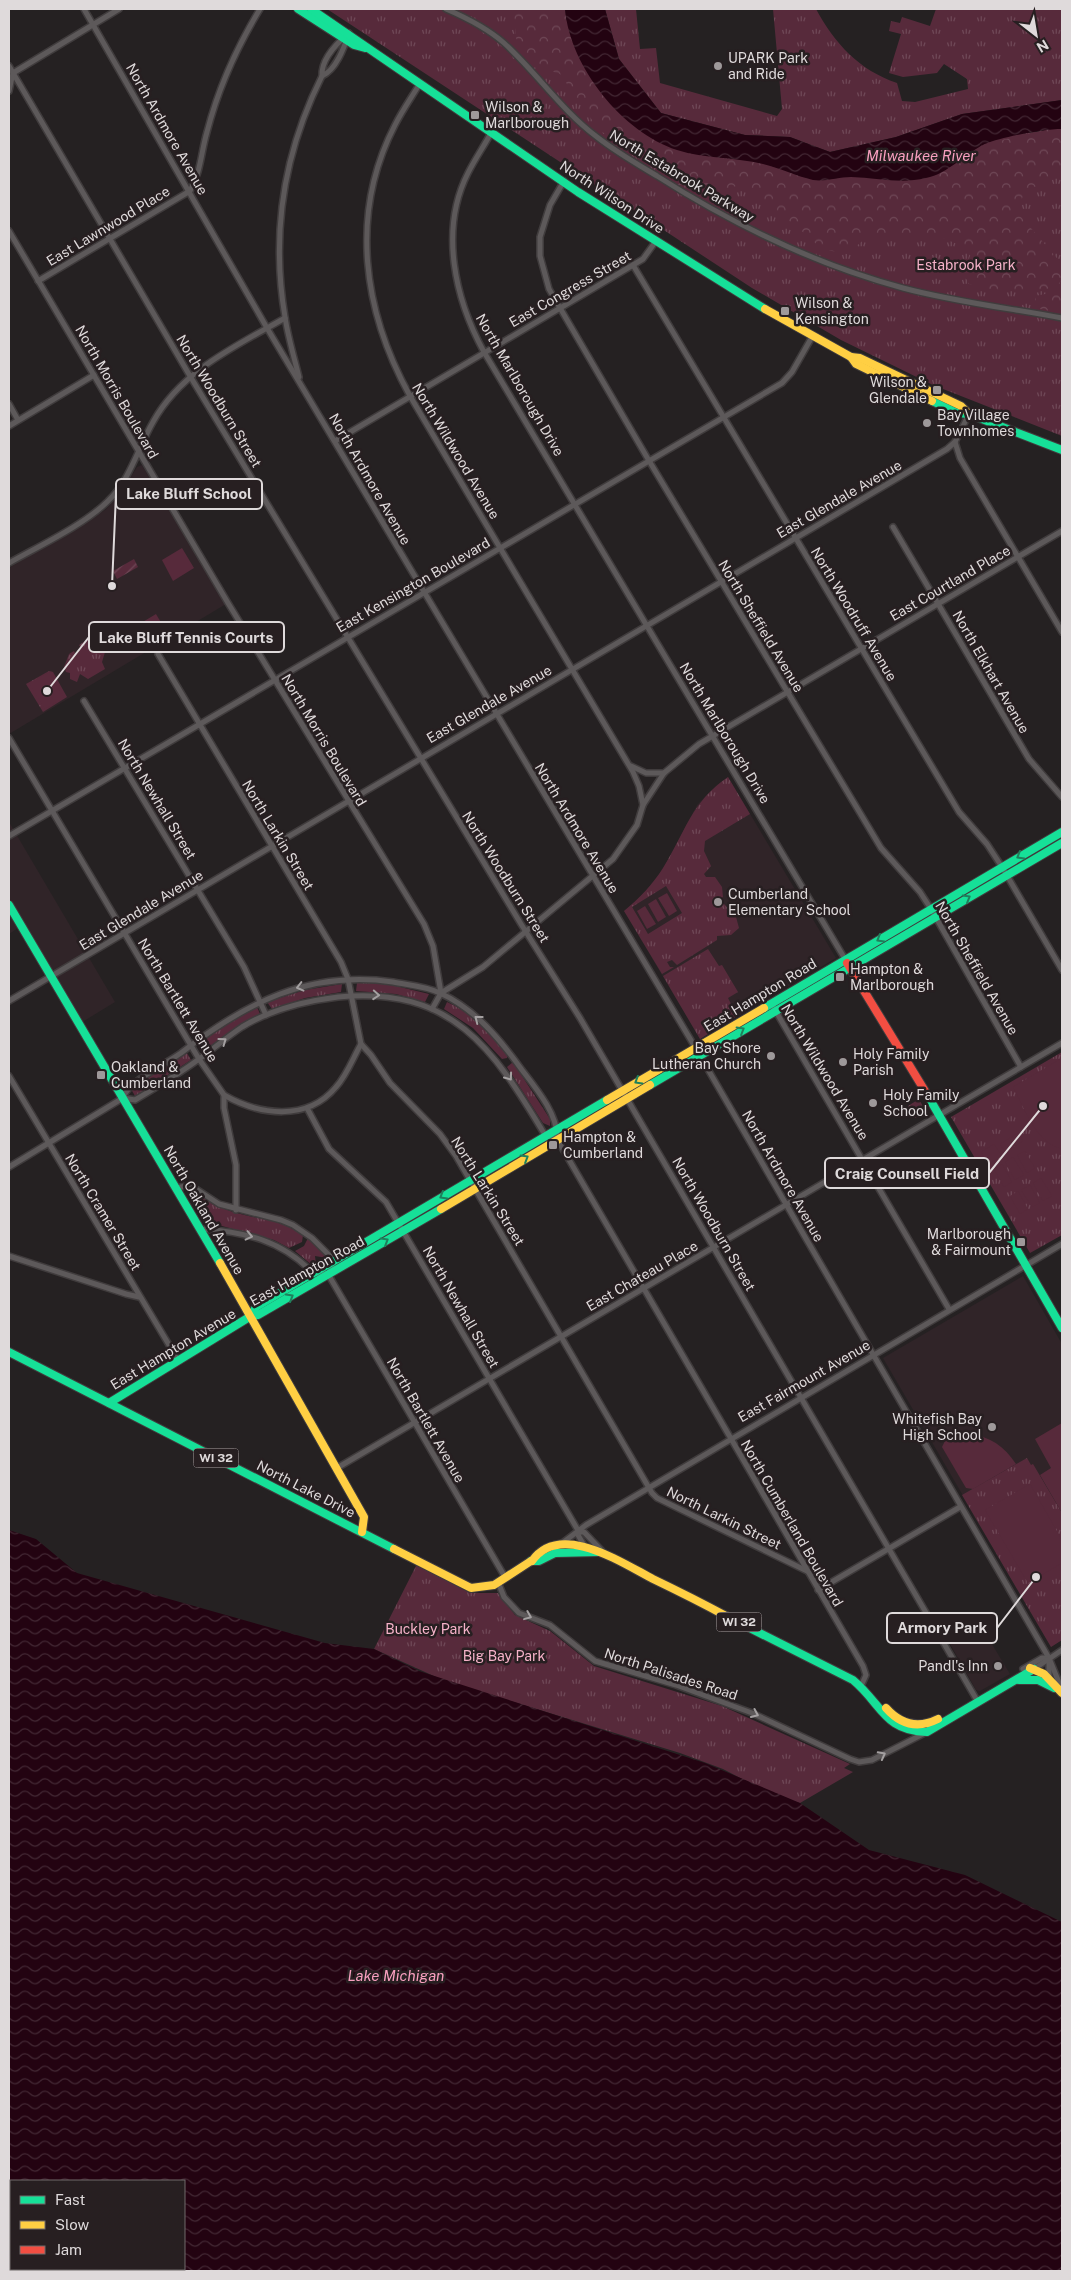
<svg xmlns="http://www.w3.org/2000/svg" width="1071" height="2280" font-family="'Public Sans',sans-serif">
<defs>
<pattern id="grass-tufts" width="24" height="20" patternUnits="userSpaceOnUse" patternTransform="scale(1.25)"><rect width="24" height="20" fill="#572a3b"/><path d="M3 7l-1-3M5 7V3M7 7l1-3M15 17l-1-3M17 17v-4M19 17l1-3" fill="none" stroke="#6f4857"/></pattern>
<pattern id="forest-crowns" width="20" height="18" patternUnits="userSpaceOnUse" patternTransform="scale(1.25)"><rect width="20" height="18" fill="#572a3b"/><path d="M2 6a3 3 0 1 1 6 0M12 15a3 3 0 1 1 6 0" fill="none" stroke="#6f4857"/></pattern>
<pattern id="garden-furrows" width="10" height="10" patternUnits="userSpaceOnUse" patternTransform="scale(1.25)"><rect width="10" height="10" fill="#572a3b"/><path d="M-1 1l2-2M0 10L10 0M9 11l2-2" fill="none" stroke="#6f4857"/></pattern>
<pattern id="water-waves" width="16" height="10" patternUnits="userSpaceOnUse" patternTransform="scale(1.25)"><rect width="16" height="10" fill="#230311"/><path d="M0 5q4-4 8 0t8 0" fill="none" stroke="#422733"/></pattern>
</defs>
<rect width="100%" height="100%" fill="#252122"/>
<g fill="#302428">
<polygon points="142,465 226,604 9,734 9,568 105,510 120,494 137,467"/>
<polygon points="728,777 836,958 700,1039 624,911 644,893 663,869 697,805 717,785"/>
<polygon points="9,822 115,1002 79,1024 21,926 9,934"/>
<polygon points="1023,1276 1062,1344 1062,1640 1051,1647 883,1358"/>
<polygon points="981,1626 1010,1674 980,1691 976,1690 950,1644"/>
</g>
<g fill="url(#grass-tufts)" fill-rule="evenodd">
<polygon points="327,9 565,9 566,19 599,91 761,163 1062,129 1062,436 933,385 841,340 752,288"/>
<path d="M 605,9 L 636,9 L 640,49 L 656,48 L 660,83 L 777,116 L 782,109 L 773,9 L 816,9 C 835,44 859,70 897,83 L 902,101 L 915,102 L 968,89 L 967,79 L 944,64 L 937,73 L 903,77 L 889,73 L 901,34 L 889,31 L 891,21 L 900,23 L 902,17 L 930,26 L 936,9 L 1062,9 L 1062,100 L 962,114 L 896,137 L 830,152 L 790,137 L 745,135 L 661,113 L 619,59 Z"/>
<polygon points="94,635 105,652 102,662 105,669 88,679 80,674 77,682 70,679 70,673 66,672 64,667 69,654 74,651 76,655 81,648 79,645"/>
<polygon points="49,671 53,672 67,697 43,712 26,684"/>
<path d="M 728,777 L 750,814 L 705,841 L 704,851 L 711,866 L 704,874 L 706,877 L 715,877 L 722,887 L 723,897 L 718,900 L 724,904 L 736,917 L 739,928 L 731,935 L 717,936 L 717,940 L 677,965 L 672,960 L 667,962 L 670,967 L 674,967 L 662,974 L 624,911 C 639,899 653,884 663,868 C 685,833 691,802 728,777 ZM 666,886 L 682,913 L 648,934 L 632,907 Z"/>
<polygon points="708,949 719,966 722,965 738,992 728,998 737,1016 700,1039 663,976"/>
<polygon points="374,983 396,986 429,994 425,1002 396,994 356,991 357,983"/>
<polygon points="342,984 341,992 305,998 272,1009 267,1002 305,990"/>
<path d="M 447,1002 C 472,1013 491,1033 508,1054 L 507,1058 L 502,1059 L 473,1028 L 444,1009 Z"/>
<polygon points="257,1007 260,1014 202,1051 199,1044 230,1022"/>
<polygon points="1062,1052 1062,1235 1030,1253 951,1117"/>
<polygon points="187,1053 191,1060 135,1096 131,1089"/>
<polygon points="513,1062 550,1119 550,1126 543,1123 507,1067"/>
<polygon points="919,1099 926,1112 915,1118 908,1106"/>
<path d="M 189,1189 C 200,1191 211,1204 222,1208 C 251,1220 274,1216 303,1235 L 302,1242 L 289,1248 L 274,1240 L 211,1223 L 207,1220 Z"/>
<polygon points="308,1238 327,1258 315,1256 316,1265 313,1266 295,1251 304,1246"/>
<polygon points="1027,1458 1031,1465 1033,1464 1062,1513 1062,1640 1051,1647 962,1495"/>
<polygon points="417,1564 470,1593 498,1593 515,1615 550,1631 594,1666 722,1706 850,1764 844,1768 853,1772 800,1803 773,1795 723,1769 680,1753 445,1681 374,1649"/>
</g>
<g fill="url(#forest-crowns)">
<path d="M 516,9 L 565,9 L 566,19 L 578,53 L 713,157 L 761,163 L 815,180 L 850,177 L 905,180 L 961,159 L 985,144 L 1049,129 L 1062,129 L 1062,172 L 1043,184 L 1025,190 L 1019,207 L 1030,227 L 1062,264 L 1062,279 L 1056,288 C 1024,291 1001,294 969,284 L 963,273 L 972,251 L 946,239 L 922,236 L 867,237 L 847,254 L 822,249 L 796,226 L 763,202 L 735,186 L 717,206 L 673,182 L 665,171 L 599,130 L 560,74 L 548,70 L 517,48 L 514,14 Z"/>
<polygon points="1050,293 1062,293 1062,313 1040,309 1035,303 1035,296"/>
</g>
<polygon fill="url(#garden-furrows)" points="134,559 138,567 117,579 113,571"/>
<g fill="#572a3b">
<polygon points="182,548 194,568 173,581 162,560"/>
<polygon points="156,614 169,636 148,647 136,626"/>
<polygon points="49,672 64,698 45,709 29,683"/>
<polygon points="667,893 677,911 669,916 658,898"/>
<polygon points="656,899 666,917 658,922 648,904"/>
<polygon points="645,906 656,924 647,929 637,911"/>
<path d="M 1062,1058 L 1062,1149 C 1035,1142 1025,1109 1013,1087 Z"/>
<polygon points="1018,1133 1023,1141 1005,1152 1000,1144"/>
<polygon points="994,1144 1002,1156 988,1164 981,1152"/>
<polygon points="1025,1151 1035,1168 1027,1173 1017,1155"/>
<polygon points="1013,1157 1024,1175 1015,1180 1005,1162"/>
<polygon points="1002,1164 1012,1182 1004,1187 994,1169"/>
<polygon points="1041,1178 1052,1196 1043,1201 1033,1183"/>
<polygon points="1030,1185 1040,1203 1032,1207 1021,1190"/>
<polygon points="1018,1191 1028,1209 1020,1214 1010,1196"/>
<polygon points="1062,1423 1062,1513 1040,1475 1051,1468 1035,1439"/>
<path d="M 968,1434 C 990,1436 1004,1446 1016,1464 L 973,1489 L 966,1488 L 942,1447 L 945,1441 Z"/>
<polygon points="1030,1484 1062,1540 1062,1563 1028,1583 985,1510"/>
</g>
<g fill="url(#water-waves)" fill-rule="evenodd">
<path d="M 565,9 L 605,9 L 619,59 L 661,113 L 745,135 L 790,137 L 830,152 L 896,137 L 962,114 L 1062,100 L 1062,129 C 1043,129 1002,137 985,144 C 965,153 948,174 926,178 C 902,184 876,178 851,177 C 839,177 825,182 813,180 C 796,176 780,168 763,164 C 735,157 705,159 677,150 C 622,132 570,67 565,9 Z"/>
<path d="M 9,1530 L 36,1539 L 77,1573 L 325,1643 L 374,1649 L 419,1671 L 705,1763 L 800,1803 L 869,1850 L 965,1875 L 1062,1922 L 1062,2271 L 9,2271 ZM 11,2181 L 184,2181 L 184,2269 L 11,2269 Z"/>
</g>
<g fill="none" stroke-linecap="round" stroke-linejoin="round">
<defs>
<g id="street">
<polyline points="84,9 267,328 695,1047 1049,1658 1062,1690"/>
<path d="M 446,9 C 467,18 487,28 504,43 C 537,73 561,110 597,137 C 616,152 637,164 657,176 C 734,225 814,264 903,288 C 955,302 1009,308 1062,318"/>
<path d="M 349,33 C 344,48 336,70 322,76 C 321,59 337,43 349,33 Z"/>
<polyline points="9,66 190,376 521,924 580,1018 978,1702"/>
<path d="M 419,85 C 411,98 402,111 395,125 C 349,214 363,311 410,396 L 633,772 L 639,786 L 643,805"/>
<polyline points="9,91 13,73 119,9"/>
<path d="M 491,133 C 484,146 475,159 468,173 C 439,230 455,299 484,352 L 845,959"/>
<polyline points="564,181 550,205 540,237 540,256 549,289 648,459 881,848 920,892 931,909 1021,1067"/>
<polyline points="9,231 228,603 424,924 433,946 441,993 432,1009"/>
<polyline points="633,265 959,812 987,844 1002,867 1062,970"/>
<path d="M 38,281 L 190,191 C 201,172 201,152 207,132 C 218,89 237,47 260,9"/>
<path d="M 299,377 C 294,357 288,337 285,317 C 271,234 284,152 322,76"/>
<polyline points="9,404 18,420"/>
<polyline points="9,426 94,375"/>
<polyline points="335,441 633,265 643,259 656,241"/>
<polyline points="955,442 960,458 1062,632"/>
<polyline points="893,527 1029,759 1062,797"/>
<path d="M 9,563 C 39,546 84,525 108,501 C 130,480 138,448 153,422 C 181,371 236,346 285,318"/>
<polyline points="158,654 341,962 348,979 361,1044 371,1055 390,1083 440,1134 456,1156 652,1493 657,1498 807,1571"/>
<polyline points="84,701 244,967 266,1015"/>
<polyline points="9,738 199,1059 224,1095 224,1108 236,1165 236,1210"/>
<polyline points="631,766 646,773 664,773"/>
<polyline points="9,836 782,383 792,372 812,337"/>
<polyline points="441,993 483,967 613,859 637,825 643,805 664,773 699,744 1062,531"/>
<polyline points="9,1001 947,449 955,442 969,414"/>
<polyline points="771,1003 949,1309"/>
<polyline points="9,1076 178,1360"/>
<path d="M 224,1095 C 259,1115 307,1122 336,1087 C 347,1075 353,1058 361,1044"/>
<path d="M 123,1098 L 135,1100 C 157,1087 179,1074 199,1059 C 213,1049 227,1037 242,1027 C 270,1010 305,1001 338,997 C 452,986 493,1048 545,1135 L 557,1139"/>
<polyline points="307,1108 329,1149 386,1202 579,1532 578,1535 585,1547"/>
<path d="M 9,1167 L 123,1098 C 128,1081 166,1064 181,1053 C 245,1003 309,970 393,982 C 408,985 426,986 440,993 C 475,1009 500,1039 522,1070 C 536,1088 559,1116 557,1139 L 863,1666 L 866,1675 L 861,1686"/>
<polyline points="177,1188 190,1185 219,1204 281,1220 293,1225 312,1238 334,1260 329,1274"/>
<path d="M 201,1229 C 246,1232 281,1240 313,1273 L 328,1274"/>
<polyline points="9,1256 126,1294 139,1297"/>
<polyline points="328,1274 505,1577"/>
<polyline points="337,1468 1062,1043"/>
<polyline points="579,1532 584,1532 603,1552"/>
<polyline points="561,1544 586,1525 1062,1244"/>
<polyline points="498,1582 504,1597 519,1613 550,1625 595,1661 676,1685 752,1713 850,1759 859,1762 872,1760 925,1733"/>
<polyline points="818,1590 960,1507"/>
<polyline points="1049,1659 1049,1678"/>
<polyline points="1023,1669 1042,1658 1049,1658"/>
<polyline points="1034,1669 1062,1650"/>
</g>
<g id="fast">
<polyline points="298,9 354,45 365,48"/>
<polyline points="311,9 578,192 765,309"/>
<polyline points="932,401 957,413 969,414 1062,450"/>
<polyline points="9,905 220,1263"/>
<polyline points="764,1008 1062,832"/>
<polyline points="650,1085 1062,843"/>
<polyline points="928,1096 1062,1328"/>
<polyline points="251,1316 256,1307 607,1100"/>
<polyline points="9,1352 394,1549"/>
<polyline points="109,1403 251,1316 258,1315 441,1209"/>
<polyline points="531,1561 539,1561 555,1553 599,1552"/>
<path d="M 726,1616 L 853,1680 C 882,1704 884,1731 927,1732 L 1034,1669"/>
<polyline points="1019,1680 1038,1680 1054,1688"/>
</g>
<g id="slow">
<polyline points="765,309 851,357 856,364 932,401"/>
<polyline points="851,357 860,358 961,406 969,414"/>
<polyline points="607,1100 764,1008"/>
<polyline points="441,1209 650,1085"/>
<polyline points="220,1263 364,1517 362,1532"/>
<polyline points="394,1549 471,1588 494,1585 531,1561"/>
<path d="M 532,1561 C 560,1521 622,1563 653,1579 C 678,1591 702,1603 726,1616"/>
<polyline points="1030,1668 1044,1674 1062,1693"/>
<path d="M 886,1708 C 901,1725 918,1729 938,1719"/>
</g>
<polyline id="jam" points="847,963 928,1096"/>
</defs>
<use href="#street" stroke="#403c3d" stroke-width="8"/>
<use href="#fast" stroke="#403c3d" stroke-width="10"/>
<use href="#slow" stroke="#403c3d" stroke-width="10"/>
<use href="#jam" stroke="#403c3d" stroke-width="10"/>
<use href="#street" stroke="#5d595a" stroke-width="5"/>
<use href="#fast" stroke="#16e098" stroke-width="8"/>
<use href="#slow" stroke="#ffcf43" stroke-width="8"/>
<use href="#jam" stroke="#f24e42" stroke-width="8"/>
</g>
<defs><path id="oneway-chevron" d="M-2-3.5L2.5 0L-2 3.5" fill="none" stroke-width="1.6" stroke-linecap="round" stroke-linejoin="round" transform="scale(1.25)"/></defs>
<g stroke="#1e805c">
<use href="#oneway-chevron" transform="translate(1020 856) rotate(150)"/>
<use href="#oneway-chevron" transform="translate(967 898) rotate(-30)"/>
<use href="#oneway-chevron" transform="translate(880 939) rotate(150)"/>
<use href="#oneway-chevron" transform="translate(741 1030) rotate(-31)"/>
<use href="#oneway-chevron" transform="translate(638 1081) rotate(149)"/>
<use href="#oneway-chevron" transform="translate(525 1158) rotate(-31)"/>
<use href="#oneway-chevron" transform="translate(443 1196) rotate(149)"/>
<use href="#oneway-chevron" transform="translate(385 1241) rotate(-31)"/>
<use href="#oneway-chevron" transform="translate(290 1297) rotate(-30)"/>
</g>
<g stroke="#a4a0a1">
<use href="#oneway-chevron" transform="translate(300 987) rotate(166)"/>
<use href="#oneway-chevron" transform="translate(376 995) rotate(4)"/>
<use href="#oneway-chevron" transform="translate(478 1019) rotate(-142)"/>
<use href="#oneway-chevron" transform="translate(223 1041) rotate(-36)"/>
<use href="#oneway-chevron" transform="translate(509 1077) rotate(54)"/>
<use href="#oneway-chevron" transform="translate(249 1236) rotate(13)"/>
<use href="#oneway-chevron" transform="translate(528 1616) rotate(22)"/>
<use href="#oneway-chevron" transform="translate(755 1714) rotate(24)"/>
<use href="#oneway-chevron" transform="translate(882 1755) rotate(-28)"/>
</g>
<g fill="#9e999a" stroke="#271f21" stroke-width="2">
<circle cx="718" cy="66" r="5"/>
<rect x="470" y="110" width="10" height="10" rx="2.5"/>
<rect x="780" y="306" width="10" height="10" rx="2.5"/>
<rect x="932" y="385" width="10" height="10" rx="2.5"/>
<circle cx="927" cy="423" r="5"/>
<circle cx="718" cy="902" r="5"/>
<rect x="835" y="972" width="10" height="10" rx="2.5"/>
<circle cx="771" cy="1056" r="5"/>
<circle cx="843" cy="1062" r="5"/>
<rect x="96" y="1070" width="10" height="10" rx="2.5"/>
<circle cx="873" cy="1103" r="5"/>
<rect x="548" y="1140" width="10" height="10" rx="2.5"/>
<rect x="1016" y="1237" width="10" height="10" rx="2.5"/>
<circle cx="992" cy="1427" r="5"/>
<circle cx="998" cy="1666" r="5"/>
</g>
<g text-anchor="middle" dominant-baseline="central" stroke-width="5" stroke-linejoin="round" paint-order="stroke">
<g fill="#271f21" stroke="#a8a2a3" stroke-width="1">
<rect x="193.5" y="1448.5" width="45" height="19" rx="4"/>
<rect x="716.5" y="1612.5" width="45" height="19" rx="4"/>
</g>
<g font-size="12" font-weight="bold" fill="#dfdadb">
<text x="216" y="1458">WI 32</text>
<text x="739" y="1622">WI 32</text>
</g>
<g font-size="14" fill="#dfdadb" stroke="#271f21" text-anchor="start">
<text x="728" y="58">UPARK Park<tspan x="728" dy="16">and Ride</tspan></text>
<text x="485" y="107">Wilson &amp;<tspan x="485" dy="16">Marlborough</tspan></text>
<text x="795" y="303">Wilson &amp;<tspan x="795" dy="16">Kensington</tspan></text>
<text x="927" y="382" text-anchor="end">Wilson &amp;<tspan x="927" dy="16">Glendale</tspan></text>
<text x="937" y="415">Bay Village<tspan x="937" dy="16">Townhomes</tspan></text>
<text x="728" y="894">Cumberland<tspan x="728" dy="16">Elementary School</tspan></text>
<text x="850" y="969">Hampton &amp;<tspan x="850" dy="16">Marlborough</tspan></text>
<text x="761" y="1048" text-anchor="end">Bay Shore<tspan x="761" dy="16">Lutheran Church</tspan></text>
<text x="853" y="1054">Holy Family<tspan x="853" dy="16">Parish</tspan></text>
<text x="111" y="1067">Oakland &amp;<tspan x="111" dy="16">Cumberland</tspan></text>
<text x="883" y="1095">Holy Family<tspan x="883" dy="16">School</tspan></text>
<text x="563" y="1137">Hampton &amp;<tspan x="563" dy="16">Cumberland</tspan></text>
<text x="1011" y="1234" text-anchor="end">Marlborough<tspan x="1011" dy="16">&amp; Fairmount</tspan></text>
<text x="982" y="1419" text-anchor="end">Whitefish Bay<tspan x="982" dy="16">High School</tspan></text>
<text x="988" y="1666" text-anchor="end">Pandl's Inn</text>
</g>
<g font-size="14" fill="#dfdadb" stroke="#271f21">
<text transform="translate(167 129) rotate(60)">North Ardmore Avenue</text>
<text transform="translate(682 176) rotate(31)">North Estabrook Parkway</text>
<text transform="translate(612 197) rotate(33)">North Wilson Drive</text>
<text transform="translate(108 226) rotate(-31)">East Lawnwood Place</text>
<text transform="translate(570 289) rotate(-30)">East Congress Street</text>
<text transform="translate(520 385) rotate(60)">North Marlborough Drive</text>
<text transform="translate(117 392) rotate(60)">North Morris Boulevard</text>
<text transform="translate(219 401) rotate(59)">North Woodburn Street</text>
<text transform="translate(456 451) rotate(59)">North Wildwood Avenue</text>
<text transform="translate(370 479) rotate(60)">North Ardmore Avenue</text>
<text transform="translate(839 499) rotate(-30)">East Glendale Avenue</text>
<text transform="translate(950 583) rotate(-30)">East Courtland Place</text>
<text transform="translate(413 585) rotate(-30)">East Kensington Boulevard</text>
<text transform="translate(854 614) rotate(59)">North Woodruff Avenue</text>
<text transform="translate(761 626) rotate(59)">North Sheffield Avenue</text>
<text transform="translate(991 672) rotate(60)">North Elkhart Avenue</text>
<text transform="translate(489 704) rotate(-30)">East Glendale Avenue</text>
<text transform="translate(725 733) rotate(59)">North Marlborough Drive</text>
<text transform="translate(324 740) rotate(59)">North Morris Boulevard</text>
<text transform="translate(157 799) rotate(59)">North Newhall Street</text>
<text transform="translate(577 828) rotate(59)">North Ardmore Avenue</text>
<text transform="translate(278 835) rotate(59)">North Larkin Street</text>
<text transform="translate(506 877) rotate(58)">North Woodburn Street</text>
<text transform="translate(141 910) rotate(-31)">East Glendale Avenue</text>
<text transform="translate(977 968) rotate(60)">North Sheffield Avenue</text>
<text transform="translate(760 995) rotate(-31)">East Hampton Road</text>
<text transform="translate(178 1000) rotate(59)">North Bartlett Avenue</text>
<text transform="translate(825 1072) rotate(59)">North Wildwood Avenue</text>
<text transform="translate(783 1176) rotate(60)">North Ardmore Avenue</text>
<text transform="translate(488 1191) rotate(58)">North Larkin Street</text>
<text transform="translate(204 1210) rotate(60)">North Oakland Avenue</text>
<text transform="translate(103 1212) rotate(59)">North Cramer Street</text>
<text transform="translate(714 1224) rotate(60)">North Woodburn Street</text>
<text transform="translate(307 1271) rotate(-29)">East Hampton Road</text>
<text transform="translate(642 1276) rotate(-30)">East Chateau Place</text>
<text transform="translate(461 1307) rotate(60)">North Newhall Street</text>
<text transform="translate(173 1349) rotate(-31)">East Hampton Avenue</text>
<text transform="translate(804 1381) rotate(-30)">East Fairmount Avenue</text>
<text transform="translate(426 1420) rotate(60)">North Bartlett Avenue</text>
<text transform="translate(306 1489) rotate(27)">North Lake Drive</text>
<text transform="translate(724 1518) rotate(26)">North Larkin Street</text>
<text transform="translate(792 1523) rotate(60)">North Cumberland Boulevard</text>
<text transform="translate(671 1674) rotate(18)">North Palisades Road</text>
</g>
<g font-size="14" fill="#f6b2c9" stroke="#271f21">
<text x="966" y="265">Estabrook Park</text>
<text x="428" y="1629">Buckley Park</text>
<text x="504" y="1656">Big Bay Park</text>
</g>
<g font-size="15" font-style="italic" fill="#f89fbf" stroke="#271f21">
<text x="921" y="155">Milwaukee River</text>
<text x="396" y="1975">Lake Michigan</text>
</g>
</g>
<path fill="none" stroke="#dfdadb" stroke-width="2" d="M112 586L116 494M47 691L89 637M1043 1106L989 1173M1036 1577L997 1628"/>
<g fill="#dfdadb" stroke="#271f21" stroke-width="2">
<circle cx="112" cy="586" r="5"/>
<circle cx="47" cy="691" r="5"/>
<circle cx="1043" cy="1106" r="5"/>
<circle cx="1036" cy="1577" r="5"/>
</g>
<g fill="#271f21" stroke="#dfdadb" stroke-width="2">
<rect x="116" y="479" width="146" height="30" rx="5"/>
<rect x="89" y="622" width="195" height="30" rx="5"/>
<rect x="825" y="1158" width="164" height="30" rx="5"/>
<rect x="887" y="1613" width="110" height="30" rx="5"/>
</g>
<g font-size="15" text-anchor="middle" font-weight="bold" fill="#dfdadb">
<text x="189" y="499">Lake Bluff School</text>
<text x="186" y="643">Lake Bluff Tennis Courts</text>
<text x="907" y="1179">Craig Counsell Field</text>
<text x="942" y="1633">Armory Park</text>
</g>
<rect width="1071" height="2280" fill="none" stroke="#dfdadb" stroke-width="20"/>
<rect x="10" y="2180" width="175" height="90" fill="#271f21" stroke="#716a6b"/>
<rect x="20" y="2196" width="25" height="8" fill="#16e098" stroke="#716a6b"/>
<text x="55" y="2205" font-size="15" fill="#dfdadb">Fast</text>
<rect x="20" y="2221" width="25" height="8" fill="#ffcf43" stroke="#716a6b"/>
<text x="55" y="2230" font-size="15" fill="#dfdadb">Slow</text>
<rect x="20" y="2246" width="25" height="8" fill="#f24e42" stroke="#716a6b"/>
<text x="55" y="2255" font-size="15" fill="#dfdadb">Jam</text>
<g transform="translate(1036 35) rotate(149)" stroke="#271f21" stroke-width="4" paint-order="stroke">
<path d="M0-4L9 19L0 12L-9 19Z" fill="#dfdadb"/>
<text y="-8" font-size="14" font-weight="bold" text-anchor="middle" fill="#dfdadb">N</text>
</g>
</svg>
